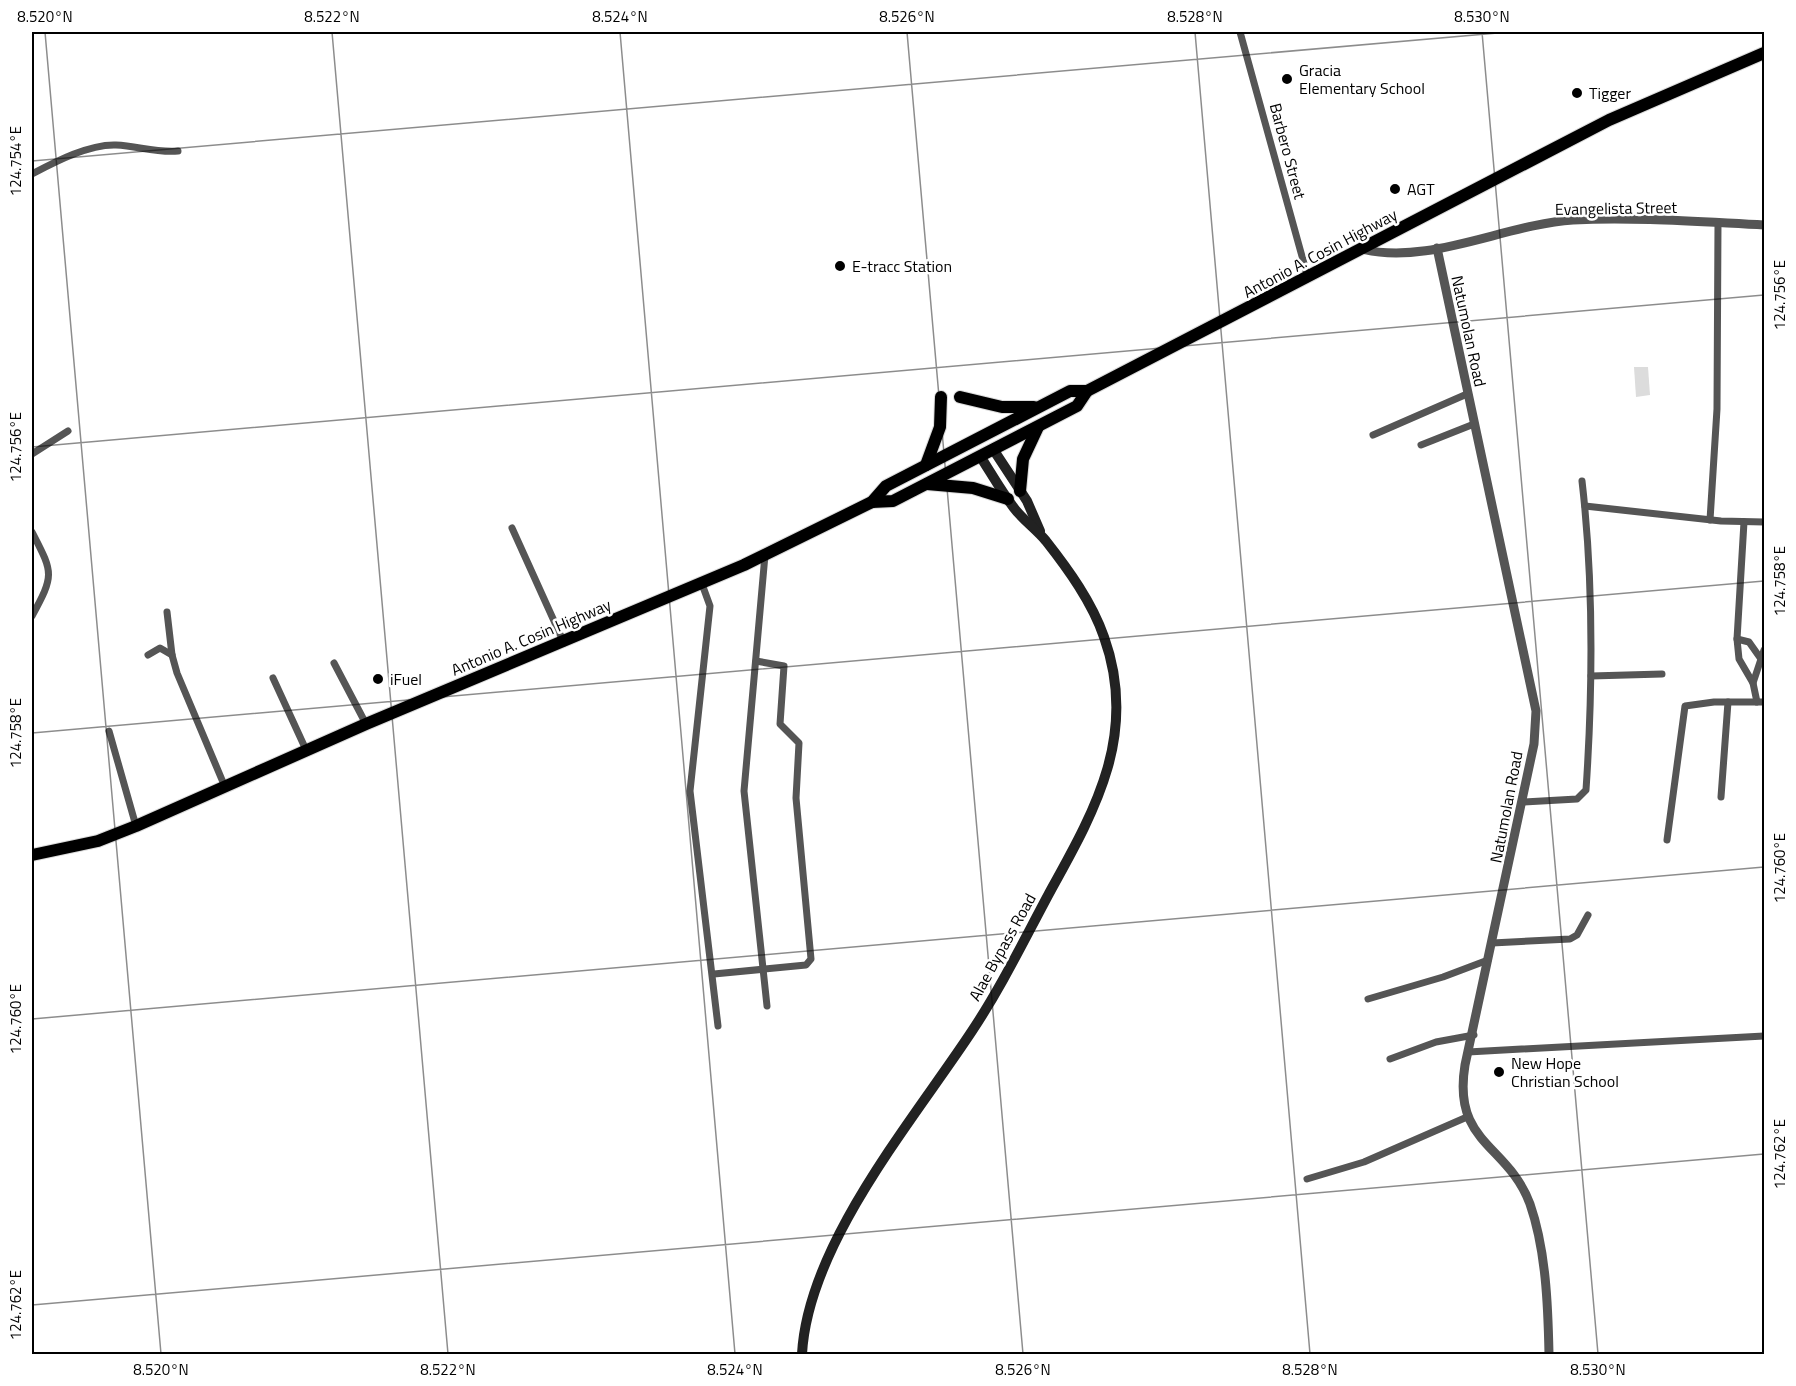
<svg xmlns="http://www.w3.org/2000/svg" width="1796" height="1386" font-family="'Titillium Web',sans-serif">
<rect width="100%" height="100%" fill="#fff"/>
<polygon fill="#dcdcdc" points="1634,367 1648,367 1650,395 1636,397"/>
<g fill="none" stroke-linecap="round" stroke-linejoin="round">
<defs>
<g id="trunk">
<polyline points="960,397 1002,407 1034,407"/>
<polyline points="926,465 940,427 941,397"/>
<polyline points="927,484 973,488 1008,499"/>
<polyline points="1020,491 1023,459 1038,427"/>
<polyline points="872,502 893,501 1077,406 1087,391"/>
<polyline points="32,855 98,841 136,826 366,724 744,565 872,502 886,486 1070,391 1087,391 1609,120 1764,53"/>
</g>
</defs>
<use href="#trunk" stroke="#dbdbdb" stroke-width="14"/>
<g stroke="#555" stroke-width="7">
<polyline points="1240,32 1308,278"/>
<path d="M 32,174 C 55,162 89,144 116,145 C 138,146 156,153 178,151"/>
<polyline points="1373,435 1467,394"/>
<polyline points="1421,445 1474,424"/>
<polyline points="32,454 68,431"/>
<polyline points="1585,506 1721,521 1764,522"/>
<polyline points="1710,520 1717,409 1718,223"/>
<polyline points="512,528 564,643"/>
<path d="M 32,532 C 53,573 55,574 32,616"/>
<polyline points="765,555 744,791 767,1006"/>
<polyline points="702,584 710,606 690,791 718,1026"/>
<polyline points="167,612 172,655 177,673 225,787"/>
<polyline points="1737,639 1744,522"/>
<polyline points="148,655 160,648 172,655"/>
<polyline points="334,663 366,724"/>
<polyline points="1591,676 1662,674"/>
<polyline points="273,678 307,752"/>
<polyline points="1753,683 1739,659 1737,639 1749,642 1761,659"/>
<polyline points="1757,702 1753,683 1764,650"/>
<polyline points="109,731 136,826"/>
<polyline points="1721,797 1728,702"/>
<path d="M 1522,802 L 1577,799 L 1586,790 C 1593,686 1594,585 1582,481"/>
<polyline points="1667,840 1685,706 1714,702 1764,702"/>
<polyline points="1492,943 1570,939 1577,935 1588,915"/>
<polyline points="714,974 806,965 811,959 796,798 799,743 780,724 784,666 756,661"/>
<polyline points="1368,999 1443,977 1488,960"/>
<polyline points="1468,1052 1764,1036"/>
<polyline points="1390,1059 1436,1042 1474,1035"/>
<polyline points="1307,1179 1364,1162 1467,1117"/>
</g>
<g stroke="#555" stroke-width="9">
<path d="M 1437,248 L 1536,711 L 1534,744 L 1465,1065 C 1452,1144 1508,1144 1530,1204 C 1546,1250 1548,1306 1549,1354"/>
<path d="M 1362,249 C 1428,266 1506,224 1573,220 C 1636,217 1701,222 1764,225"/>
</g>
<g stroke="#222" stroke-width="10">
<polyline points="993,449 1027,501 1040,531"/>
<path d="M 802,1354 C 808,1244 912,1122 972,1031 C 1002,986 1026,936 1052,888 C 1097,807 1138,732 1104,637 C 1092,602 1068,569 1046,541 C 1036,529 1023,520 1014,508 C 1001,491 991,473 980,456"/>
</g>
<use href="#trunk" stroke="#000" stroke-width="12"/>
</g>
<path fill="none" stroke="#000" stroke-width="1.5" stroke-opacity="0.45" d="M 45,32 L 161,1354M 332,32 L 448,1354M 620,32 L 735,1354M 907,32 L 1023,1354M 1195,32 L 1310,1354M 1482,32 L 1598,1354M 32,161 L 1509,32M 32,447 L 1764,295M 32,733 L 1764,581M 32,1019 L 1764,867M 32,1305 L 1764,1154"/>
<g fill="#000" stroke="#fff" stroke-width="2">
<circle cx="1287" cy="79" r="6"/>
<circle cx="1577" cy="93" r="6"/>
<circle cx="1395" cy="189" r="6"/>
<circle cx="840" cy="266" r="6"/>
<circle cx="378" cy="679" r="6"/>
<circle cx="1499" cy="1072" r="6"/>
</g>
<g text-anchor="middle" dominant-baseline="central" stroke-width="5" stroke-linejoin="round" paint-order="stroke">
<g font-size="16" fill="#000" stroke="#fff" text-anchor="start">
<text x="1299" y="70">Gracia<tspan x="1299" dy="18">Elementary School</tspan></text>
<text x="1589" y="93">Tigger</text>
<text x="1407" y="189">AGT</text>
<text x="852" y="266">E-tracc Station</text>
<text x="390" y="679">iFuel</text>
<text x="1511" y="1063">New Hope<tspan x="1511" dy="18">Christian School</tspan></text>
</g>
<g font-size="16" fill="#000" stroke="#fff">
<text transform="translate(1288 151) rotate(75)">Barbero Street</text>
<text transform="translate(1616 208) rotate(-1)">Evangelista Street</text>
<text transform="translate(1320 253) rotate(-28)">Antonio A. Cosin Highway</text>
<text transform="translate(1469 331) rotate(78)">Natumolan Road</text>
<text transform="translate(531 637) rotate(-23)">Antonio A. Cosin Highway</text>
<text transform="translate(1506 807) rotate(-79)">Natumolan Road</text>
<text transform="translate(1002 947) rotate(-61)">Alae Bypass Road</text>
</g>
</g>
<rect width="1796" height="1386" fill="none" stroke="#ffffff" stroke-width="66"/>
<rect x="33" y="33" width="1730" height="1320" fill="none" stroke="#000" stroke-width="2"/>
<g font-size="15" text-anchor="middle" fill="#000">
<text x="45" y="22">8.520°N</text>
<text x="332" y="22">8.522°N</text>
<text x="620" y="22">8.524°N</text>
<text x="907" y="22">8.526°N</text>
<text x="1195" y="22">8.528°N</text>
<text x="1482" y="22">8.530°N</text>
<text transform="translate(16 161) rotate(-90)" y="5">124.754°E</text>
<text transform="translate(1780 295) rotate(-90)" y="5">124.756°E</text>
<text transform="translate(16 447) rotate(-90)" y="5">124.756°E</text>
<text transform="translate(1780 581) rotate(-90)" y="5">124.758°E</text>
<text transform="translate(16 733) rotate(-90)" y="5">124.758°E</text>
<text transform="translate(1780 868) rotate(-90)" y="5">124.760°E</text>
<text transform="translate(16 1019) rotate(-90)" y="5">124.760°E</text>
<text transform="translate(1780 1154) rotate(-90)" y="5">124.762°E</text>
<text transform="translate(16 1305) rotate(-90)" y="5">124.762°E</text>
<text x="161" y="1375">8.520°N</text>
<text x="448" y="1375">8.522°N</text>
<text x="735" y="1375">8.524°N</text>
<text x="1023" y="1375">8.526°N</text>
<text x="1310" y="1375">8.528°N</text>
<text x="1598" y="1375">8.530°N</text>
</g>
</svg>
